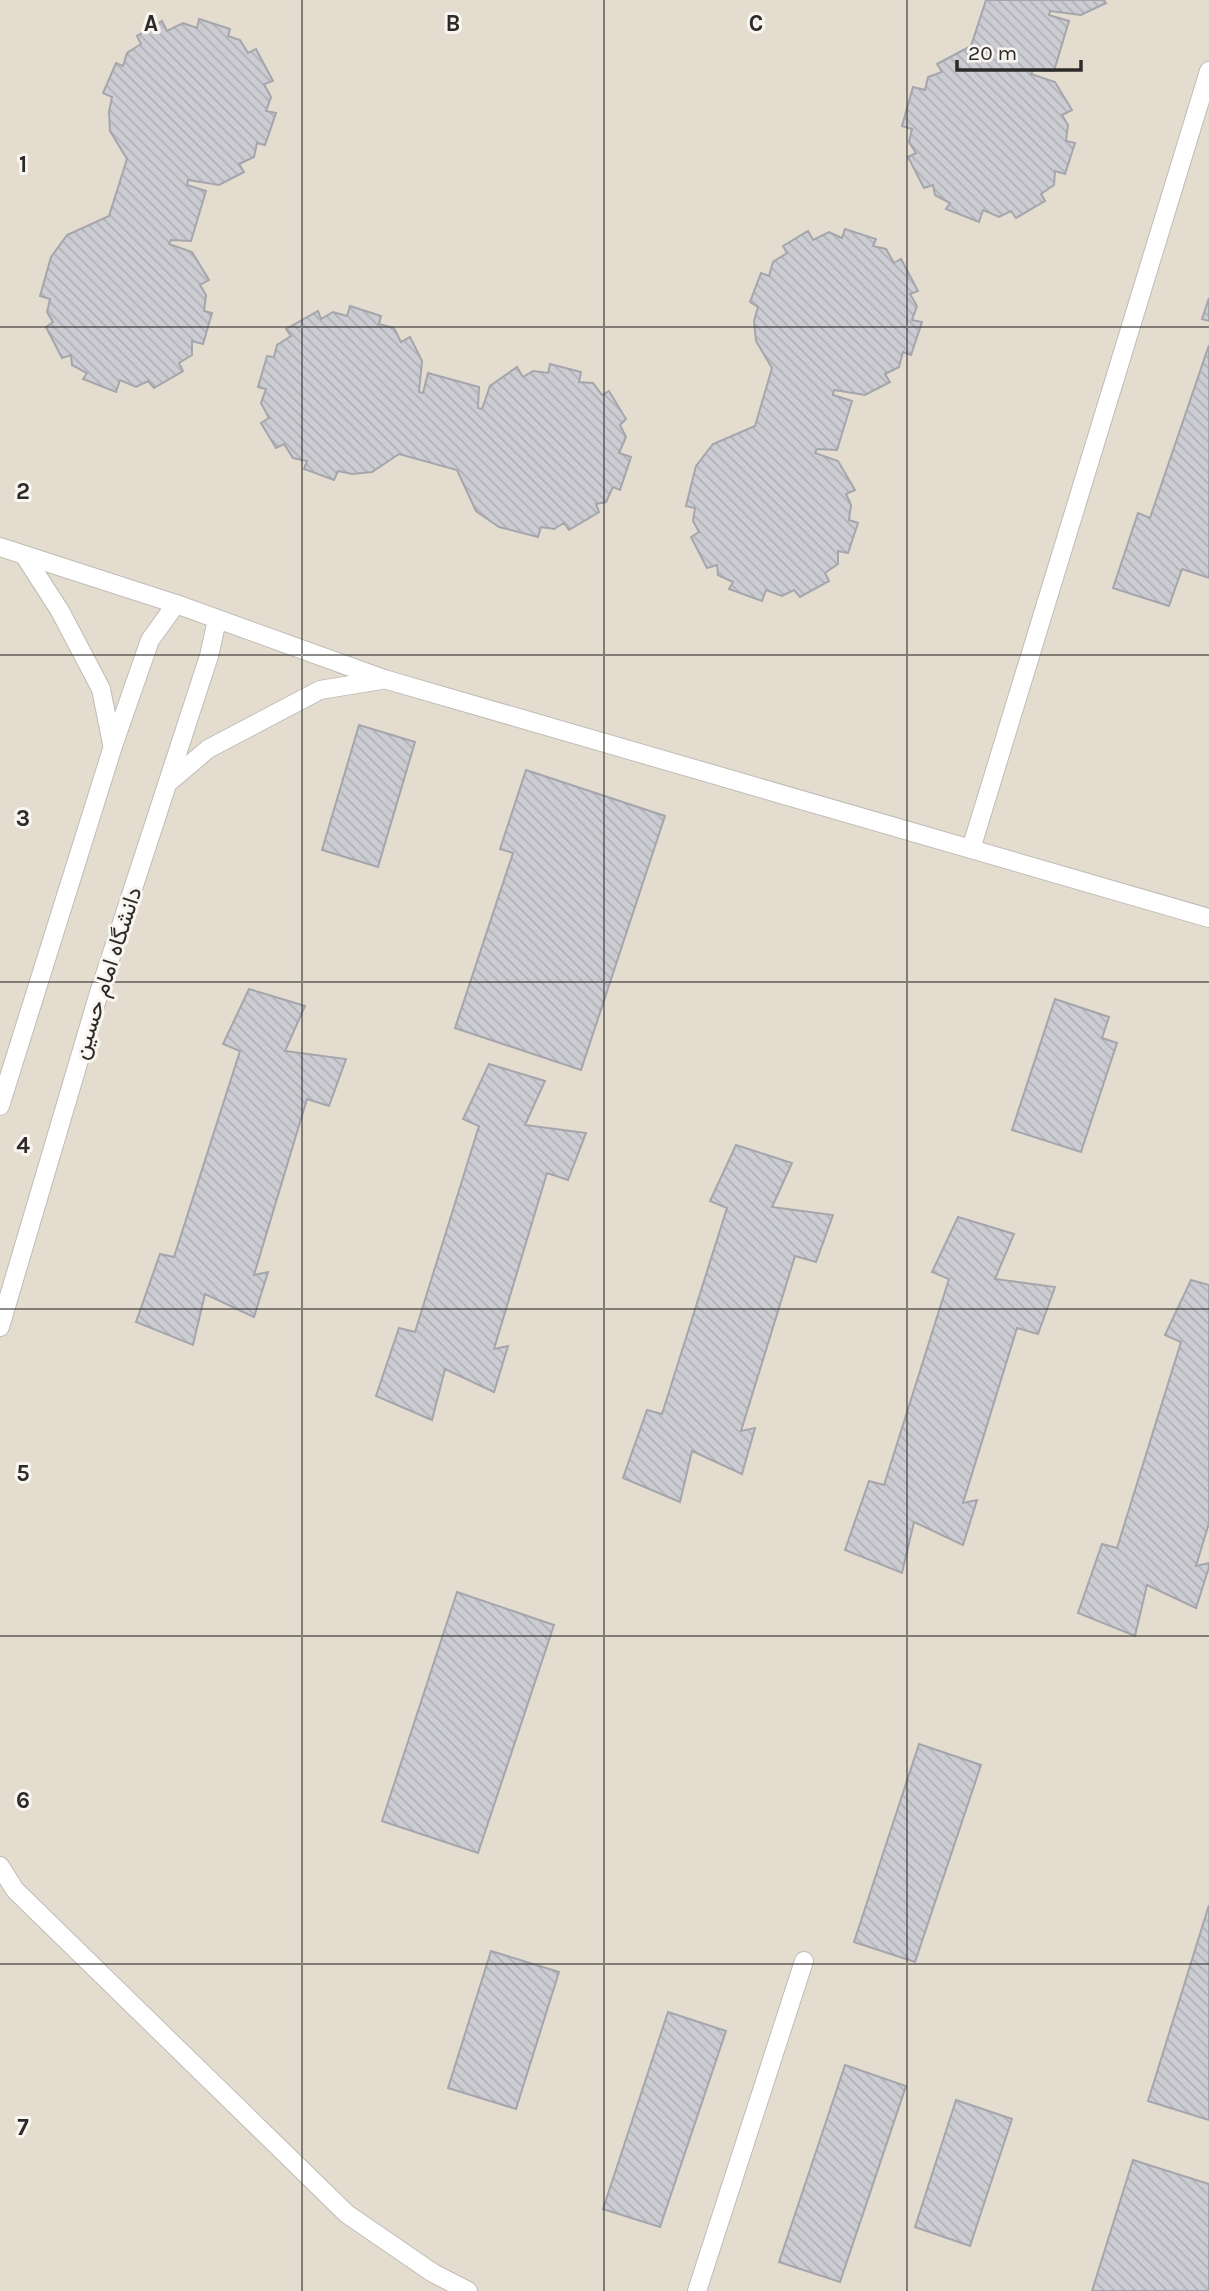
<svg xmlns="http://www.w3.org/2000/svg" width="1209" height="2291" font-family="Karla,Vazirmatn,sans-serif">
<defs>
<pattern id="building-back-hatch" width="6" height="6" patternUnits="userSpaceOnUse" patternTransform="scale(1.75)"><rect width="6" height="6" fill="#cccdd3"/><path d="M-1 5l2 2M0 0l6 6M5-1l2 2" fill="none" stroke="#b0b0b5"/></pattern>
</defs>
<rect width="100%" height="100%" fill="#ece8e2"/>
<rect fill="#e5dcd0" x="0" y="0" width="1209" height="2291"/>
<g fill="url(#building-back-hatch)" stroke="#a5a6ac" stroke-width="2">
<polygon points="986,0 1104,0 1106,3 1081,15 1050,11 1049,15 1069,21 1054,71 1033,70 1031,74 1055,82 1072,110 1062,115 1068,125 1066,141 1075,143 1065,174 1055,171 1054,185 1041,194 1045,201 1016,218 1011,211 999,217 983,210 979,222 946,209 950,203 935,195 933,185 924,188 908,157 916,153 909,142 912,129 902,126 913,87 925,90 928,77 942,72 937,64 971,46"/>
<polygon points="199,19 230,29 228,36 240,40 248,53 256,49 273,81 264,84 271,97 266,111 276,113 265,145 257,143 254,157 239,164 244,172 219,185 188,180 187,185 206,191 191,241 171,240 169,244 192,252 209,280 200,285 206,295 204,311 212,313 203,344 192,341 192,355 179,363 183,371 154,388 148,381 136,387 120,380 116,392 83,379 87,373 72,365 71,355 62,358 46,327 53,322 47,312 50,299 40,296 51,257 67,235 109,216 127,159 110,131 109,112 112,97 103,93 116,63 123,66 127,53 141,44 137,36 162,21 167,31 183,23 197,28"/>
<polygon points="845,229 876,239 873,246 886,249 894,263 901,259 918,291 910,294 917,306 912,320 922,322 911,355 903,352 899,367 885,374 890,382 865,395 834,390 833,395 852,401 837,450 817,449 815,453 838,461 855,490 846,494 851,505 849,520 858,523 848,553 838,551 838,564 825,573 829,581 800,597 794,590 782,596 766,590 762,601 729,589 733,582 718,575 717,565 707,568 691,537 699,532 693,521 695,508 686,506 696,466 713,444 755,426 772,368 756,341 754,321 758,307 750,302 761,273 769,276 773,262 787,253 783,246 808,231 813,240 829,232 842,238"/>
<polygon points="1209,298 1209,321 1202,319"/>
<polygon points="350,306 381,316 379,324 394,328 401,342 410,337 422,361 419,392 423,393 428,373 479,387 478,408 482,409 490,386 517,367 523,377 533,371 548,373 550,364 581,372 579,382 593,383 602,395 609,391 626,419 620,425 626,437 619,453 631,457 620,490 613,487 606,502 596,504 599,512 569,530 564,523 554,529 541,527 538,537 499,527 476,511 457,470 399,454 372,472 352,474 338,471 334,480 304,469 307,461 293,458 284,444 276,448 261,423 269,418 261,403 266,389 258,387 267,356 274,357 277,345 291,336 286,329 318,311 321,319 333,312 347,316"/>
<polygon points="1209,345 1209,578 1182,569 1169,606 1113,588 1138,513 1150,518"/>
<polygon points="359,725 415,742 378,867 322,850"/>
<polygon points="526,770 665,816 581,1070 455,1028 513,853 500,849"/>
<polygon points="249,989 305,1006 285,1051 346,1059 329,1106 307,1099 254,1275 268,1272 254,1317 205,1294 193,1345 136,1322 160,1254 174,1257 240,1051 223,1044"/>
<polygon points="1055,999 1109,1017 1102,1038 1117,1043 1081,1152 1012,1130"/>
<polygon points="489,1064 545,1081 525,1125 586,1133 568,1180 547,1173 494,1349 508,1346 494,1392 445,1369 432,1420 376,1396 399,1328 415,1332 479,1126 463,1119"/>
<polygon points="736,1145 792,1163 772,1207 833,1215 816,1262 795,1256 741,1431 755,1428 742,1474 692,1451 680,1502 623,1478 647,1410 662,1414 727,1208 710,1201"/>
<polygon points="958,1217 1014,1234 995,1279 1055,1287 1038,1334 1017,1328 963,1503 977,1500 963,1545 914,1522 902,1573 845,1550 869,1481 884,1485 949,1279 932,1272"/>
<polygon points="1191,1280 1209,1285 1209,1523 1196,1566 1209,1563 1209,1567 1196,1608 1147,1585 1135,1636 1078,1613 1102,1544 1117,1548 1181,1342 1165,1335"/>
<polygon points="457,1592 554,1625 478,1853 382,1821"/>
<polygon points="919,1744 981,1765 915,1962 854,1942"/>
<polygon points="1209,1905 1209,2120 1148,2101"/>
<polygon points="491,1951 559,1972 516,2109 448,2088"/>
<polygon points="668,2012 726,2031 660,2227 603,2209"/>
<polygon points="845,2065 906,2086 840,2282 779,2262"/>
<polygon points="956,2100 1012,2119 970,2246 915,2227"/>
<polygon points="1133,2160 1209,2184 1209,2291 1092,2291"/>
</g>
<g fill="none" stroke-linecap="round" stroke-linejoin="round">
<defs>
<g id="lane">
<polyline points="0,547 176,604 384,679 1209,918"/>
<polyline points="24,555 60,611 101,689 112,744"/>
<polyline points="168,783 208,749 320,690 381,680"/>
<polyline points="971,849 1209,71"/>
<polyline points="0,1106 113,746 150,640 176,604"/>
<polyline points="0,1327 98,996 209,656 217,620"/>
<polyline points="0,1866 15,1890 347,2214 433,2273 468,2291"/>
<polyline points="697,2291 804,1961"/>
</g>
</defs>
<use href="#lane" stroke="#bfbcb6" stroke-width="20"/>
<use href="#lane" stroke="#fff" stroke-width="18"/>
</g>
<path fill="none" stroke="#2d2b29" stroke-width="2" stroke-opacity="0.55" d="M 302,0 L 302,2291M 604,0 L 604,2291M 907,0 L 907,2291M 0,327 L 1209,327M 0,655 L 1209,655M 0,982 L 1209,982M 0,1309 L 1209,1309M 0,1636 L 1209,1636M 0,1964 L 1209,1964"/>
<g text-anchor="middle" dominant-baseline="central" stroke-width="6" stroke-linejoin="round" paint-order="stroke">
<g font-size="23" fill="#2d2b29" stroke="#f9f5f0">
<text transform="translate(107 973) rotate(-72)">دانشگاه امام حسین</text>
</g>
</g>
<g font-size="23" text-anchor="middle" font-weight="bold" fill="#2d2b29" stroke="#f9f5f0" stroke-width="6" stroke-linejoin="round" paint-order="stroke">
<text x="151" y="31">A</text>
<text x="453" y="31">B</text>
<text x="756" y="31">C</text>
<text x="23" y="172">1</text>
<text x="23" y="499">2</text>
<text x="23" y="826">3</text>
<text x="23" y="1153">4</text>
<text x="23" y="1481">5</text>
<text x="23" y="1808">6</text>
<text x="23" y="2135">7</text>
</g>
<path d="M957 60v10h124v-10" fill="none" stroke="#2d2b29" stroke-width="3.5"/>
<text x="968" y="60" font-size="21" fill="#2d2b29" stroke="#f9f5f0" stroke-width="5" paint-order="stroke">20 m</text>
</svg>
